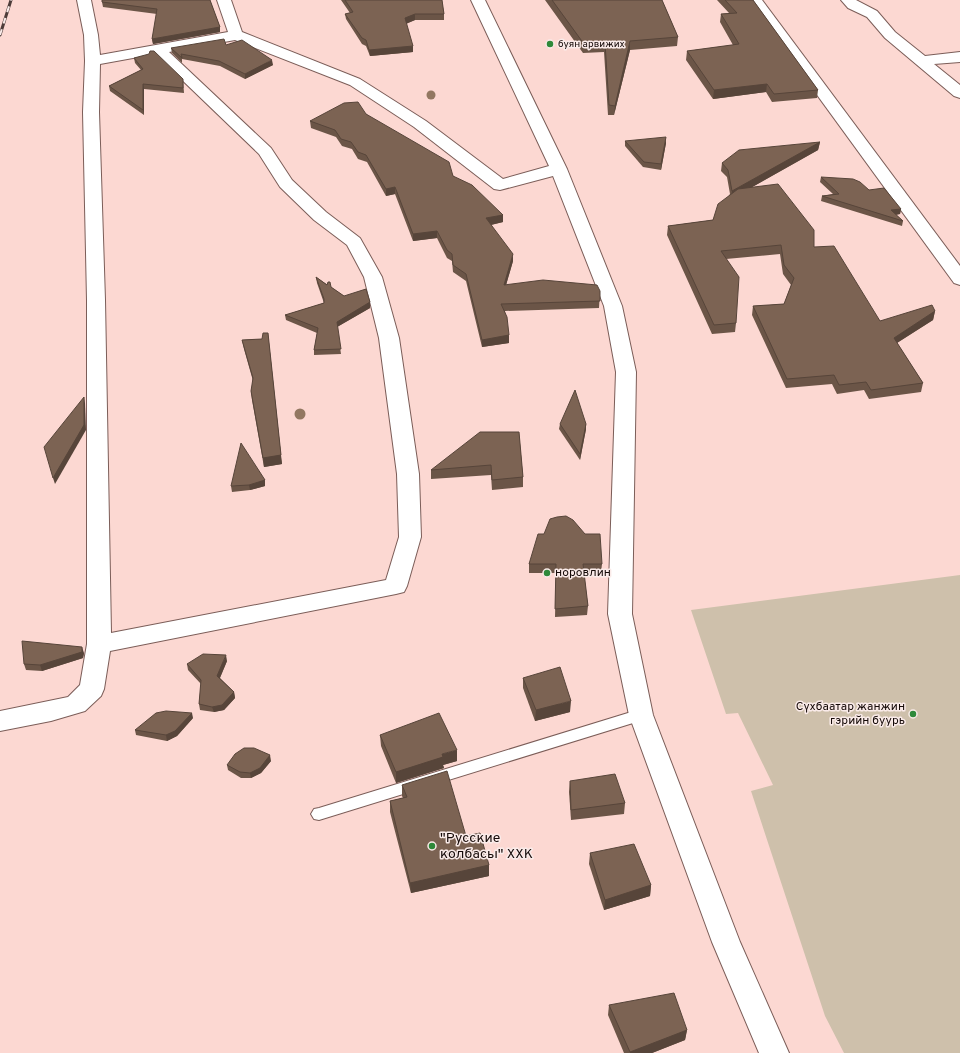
<svg xmlns="http://www.w3.org/2000/svg" width="960" height="1053" font-family="Overpass,sans-serif">
<rect width="100%" height="100%" fill="#fcd8d2"/>
<polygon fill="#cec0ab" points="960,575 960,1053 844,1053 825,1016 751,791 773,785 738,713 726,714 691,610"/>
<g fill="none" stroke-linecap="round" stroke-linejoin="round">
<defs>
<polygon id="lane" points="641,709 646,711 648,715 646,719 319,820 314,819 311,814 314,809 319,808"/>
<g id="street">
<path d="M 77,0 L 91,0 L 98,35 L 100,55 L 228,32 L 217,0 L 231,0 L 242,32 L 360,79 L 426,121 L 503,179 L 549,166 L 471,0 L 485,0 L 567,169 L 622,306 L 636,372 L 632,614 L 653,715 L 740,942 L 789,1053 L 759,1053 L 712,942 L 629,715 L 608,614 L 616,372 L 604,306 L 553,176 L 500,190 L 494,189 L 414,127 L 350,85 L 235,40 L 169,52 L 271,148 L 292,180 L 326,212 L 360,238 L 382,277 L 399,338 L 419,474 L 421,537 L 407,586 L 404,592 L 396,594 L 110,651 L 104,689 L 101,696 L 85,711 L 51,721 L 0,731 L 0,711 L 68,697 L 80,685 L 87,644 L 87,300 L 83,112 L 85,61 L 84,35 ZM 155,54 L 259,154 L 280,187 L 314,220 L 347,245 L 364,277 L 379,338 L 397,474 L 399,537 L 386,580 L 111,633 L 105,300 L 99,112 L 100,64 Z"/>
<polygon points="748,0 762,0 960,266 960,285 954,283"/>
<polygon points="841,0 856,0 877,11 895,32 925,56 960,52 960,62 934,64 960,85 960,98 954,96 885,38 867,17 848,8"/>
</g>
</defs>
<use href="#lane" stroke="#7b5d58" stroke-width="2"/>
<use href="#street" stroke="#7b5d58" stroke-width="2"/>
<use href="#lane" fill="#fff" fill-rule="evenodd"/>
<use href="#street" fill="#fff" fill-rule="evenodd"/>
<defs>
<polyline id="rail" points="0,35 11,0"/>
</defs>
<use href="#rail" stroke="#4d3c39" stroke-width="3"/>
<use href="#rail" stroke="#faebe9" stroke-width="2" stroke-dasharray="6" stroke-linecap="butt"/>
</g>
<g fill="#927761">
<circle cx="431" cy="95" r="4.5"/>
<circle cx="300" cy="414" r="5.5"/>
</g>
<g fill="#6b5547">
<polygon points="210,0 220,27 220,32 153,44 152,39 157,14 103,7 102,2"/>
<polygon points="341,0 442,0 444,14 444,20 415,20 406,24 413,52 370,56 366,46 362,44 346,19 345,14 350,13"/>
<polygon points="545,0 662,0 678,37 677,46 630,50 614,115 608,115 604,52 583,53"/>
<polygon points="717,0 753,0 818,90 817,98 772,102 766,92 713,99 686,60 687,51 733,45 720,22 721,14 729,13"/>
<polygon points="226,45 273,65 245,79 220,66 182,59 182,63 172,53 171,48"/>
<polygon points="134,58 183,79 184,93 144,89 144,115 110,91 109,86 141,70 135,63"/>
<polygon points="366,114 453,176 503,215 503,222 491,225 513,261 506,285 600,291 599,308 505,311 509,343 482,347 466,281 453,272 452,261 447,258 437,238 413,241 395,194 386,196 367,162 358,159 352,149 342,146 336,137 311,128 310,121"/>
<polygon points="625,141 666,143 661,170 643,167 625,146"/>
<polygon points="820,142 818,150 752,187 814,247 880,321 935,311 933,320 897,343 923,383 921,392 869,399 864,390 837,394 832,384 786,388 752,315 753,306 784,304 791,285 783,274 780,254 726,259 736,323 735,332 712,334 667,235 668,226 713,220 730,194 727,177 721,171 722,163"/>
<polygon points="821,177 869,190 901,209 900,214 896,215 903,221 902,226 821,201 822,196 833,194 820,182"/>
<polygon points="316,277 344,296 370,302 370,308 337,327 341,354 314,355 314,350 317,333 286,320 285,315 324,303 317,283"/>
<polygon points="262,339 282,464 264,467 252,400 251,391 253,381 244,349 242,340"/>
<polygon points="560,424 586,424 586,429 580,460 559,429"/>
<polygon points="519,432 523,477 523,487 492,490 491,475 431,479 431,470"/>
<polygon points="265,480 265,486 250,490 232,492 231,486"/>
<polygon points="544,534 602,564 601,573 584,573 588,606 587,615 555,617 556,573 529,573 529,564"/>
<polygon points="84,653 83,658 42,671 26,670 24,664"/>
<polygon points="227,661 220,678 234,692 235,698 224,710 214,712 200,710 199,704 201,684 188,670 187,664"/>
<polygon points="523,678 570,712 535,721 523,688"/>
<polygon points="193,718 177,736 167,741 136,735 135,730"/>
<polygon points="380,735 457,761 443,765 444,768 396,783 381,746"/>
<polygon points="271,761 261,773 251,778 241,778 228,770 227,765"/>
<polygon points="570,781 625,803 624,814 571,820 569,792"/>
<polygon points="402,785 466,836 489,865 489,876 411,893 390,812 390,801 403,798 402,796"/>
<polygon points="590,853 651,885 650,896 604,910 589,864"/>
<polygon points="609,1005 687,1030 685,1040 652,1053 624,1053 608,1015"/>
</g>
<g fill="#57453a">
<polygon points="415,14 415,20 405,24 405,18"/>
<polygon points="220,27 220,32 153,44 152,39"/>
<polygon points="630,41 630,50 614,115 615,106"/>
<polygon points="413,46 413,52 370,56 369,50"/>
<polygon points="272,60 273,65 245,79 245,74"/>
<polygon points="143,84 144,89 144,115 143,110"/>
<polygon points="767,84 766,92 713,99 714,90"/>
<polygon points="666,137 666,143 661,170 661,164"/>
<polygon points="820,142 818,150 731,199 732,191"/>
<polygon points="395,187 395,194 386,196 386,189"/>
<polygon points="901,209 900,214 890,215 891,210"/>
<polygon points="503,215 503,222 486,226 486,218"/>
<polygon points="437,231 437,238 413,241 413,234"/>
<polygon points="513,254 513,261 504,292 504,285"/>
<polygon points="370,302 370,308 337,327 337,322"/>
<polygon points="935,311 933,320 892,346 894,338"/>
<polygon points="268,333 282,464 264,467 263,458"/>
<polygon points="509,335 509,343 482,347 482,340"/>
<polygon points="84,397 85,403 86,430 55,484 53,478"/>
<polygon points="586,424 586,429 580,460 580,454"/>
<polygon points="265,480 265,486 250,490 249,485"/>
<polygon points="82,647 84,653 83,658 42,671 40,665"/>
<polygon points="226,655 227,661 218,682 217,676"/>
<polygon points="234,692 235,698 224,710 214,712 212,707"/>
<polygon points="571,701 570,712 535,721 536,710"/>
<polygon points="192,713 193,718 177,736 167,741 166,735"/>
<polygon points="457,750 457,761 443,765 444,768 396,783 396,772 442,754"/>
<polygon points="270,755 271,761 261,773 251,778 250,773"/>
<polygon points="489,865 489,876 411,893 410,883"/>
<polygon points="651,885 650,896 604,910 605,900"/>
<polygon points="687,1030 685,1040 652,1053 630,1053 630,1052"/>
</g>
<g fill="#7c6353" stroke="#57453a">
<polygon points="102,0 210,0 220,27 152,39 157,9 102,2"/>
<polygon points="345,0 442,0 444,14 415,14 405,18 413,46 369,50 366,40 362,38 345,14 353,12"/>
<polygon points="552,0 662,0 678,37 630,41 615,106 609,105 605,43 584,44"/>
<polygon points="725,0 753,0 818,90 774,94 767,84 714,90 687,51 739,44 721,14 737,13"/>
<polygon points="224,39 226,45 242,40 272,60 245,74 219,61 181,54 182,58 171,48"/>
<polygon points="150,51 154,51 183,79 183,88 143,84 143,110 109,86 143,69 134,58 149,54"/>
<polygon points="358,102 366,114 449,162 453,176 472,185 503,215 486,218 513,254 504,285 543,280 597,285 600,291 600,301 501,304 507,317 509,335 482,340 466,274 453,265 452,254 447,250 437,231 413,234 395,187 386,189 366,155 358,152 351,142 341,139 335,130 310,121 344,103"/>
<polygon points="666,137 661,164 644,162 625,141"/>
<polygon points="820,142 732,191 728,170 722,163 739,150"/>
<polygon points="821,177 853,179 860,182 869,190 884,188 901,209 891,210 903,221 822,196 839,194"/>
<polygon points="778,184 814,230 814,247 834,246 880,321 932,305 935,311 894,338 923,383 871,390 866,382 839,385 834,375 787,379 753,306 784,304 794,278 784,265 781,245 721,251 739,277 736,323 714,325 668,226 713,220 718,204 738,189"/>
<polygon points="316,277 327,285 328,282 330,282 331,287 344,296 366,289 370,302 337,322 341,349 314,350 318,328 285,315 324,303 324,299"/>
<polygon points="263,333 268,333 281,455 263,458 251,391 253,378 242,340 262,339"/>
<polygon points="575,390 586,424 580,454 560,424"/>
<polygon points="84,397 84,425 53,478 44,447"/>
<polygon points="480,432 519,432 523,477 492,480 491,465 431,470"/>
<polygon points="241,443 265,480 249,485 231,486"/>
<polygon points="566,516 573,520 585,534 600,534 602,564 583,564 588,606 555,609 556,564 529,564 538,534 544,534 550,519 557,517"/>
<polygon points="22,641 82,647 82,652 40,665 24,664"/>
<polygon points="203,654 226,655 217,676 234,692 222,705 212,707 199,704 201,680 187,664"/>
<polygon points="560,667 571,701 536,710 523,678"/>
<polygon points="166,711 192,713 175,731 166,735 135,730 156,713"/>
<polygon points="439,713 457,750 442,754 443,757 396,772 380,735"/>
<polygon points="244,748 254,748 270,755 260,768 250,773 240,772 227,765 235,754"/>
<polygon points="447,771 466,836 480,833 489,865 410,883 390,801 407,797 402,785"/>
<polygon points="615,774 625,803 571,810 570,781"/>
<polygon points="634,844 651,885 605,900 590,853"/>
<polygon points="674,993 687,1030 630,1052 609,1005"/>
</g>
<g fill="#2e893a" stroke="#faebe9" stroke-width="1.5">
<circle cx="550" cy="44" r="4"/>
<circle cx="547" cy="573" r="4"/>
<circle cx="913" cy="714" r="4"/>
<circle cx="432" cy="846" r="4"/>
</g>
<g text-anchor="middle" dominant-baseline="central" stroke-width="3" stroke-linejoin="round" paint-order="stroke">
<g font-size="10" fill="#150a08" stroke="#faebe9" text-anchor="start">
<text x="558" y="44">буян арвижих</text>
</g>
<g font-size="12" fill="#150a08" stroke="#faebe9" text-anchor="start">
<text x="555" y="573">норовлин</text>
<text x="905" y="707" text-anchor="end">Сүхбаатар жанжин<tspan x="905" dy="14">гэрийн буурь</tspan></text>
</g>
<g font-size="14" fill="#150a08" stroke="#faebe9" text-anchor="start">
<text x="440" y="838">"Русские<tspan x="440" dy="16">колбасы" ХХК</tspan></text>
</g>
</g>
</svg>
